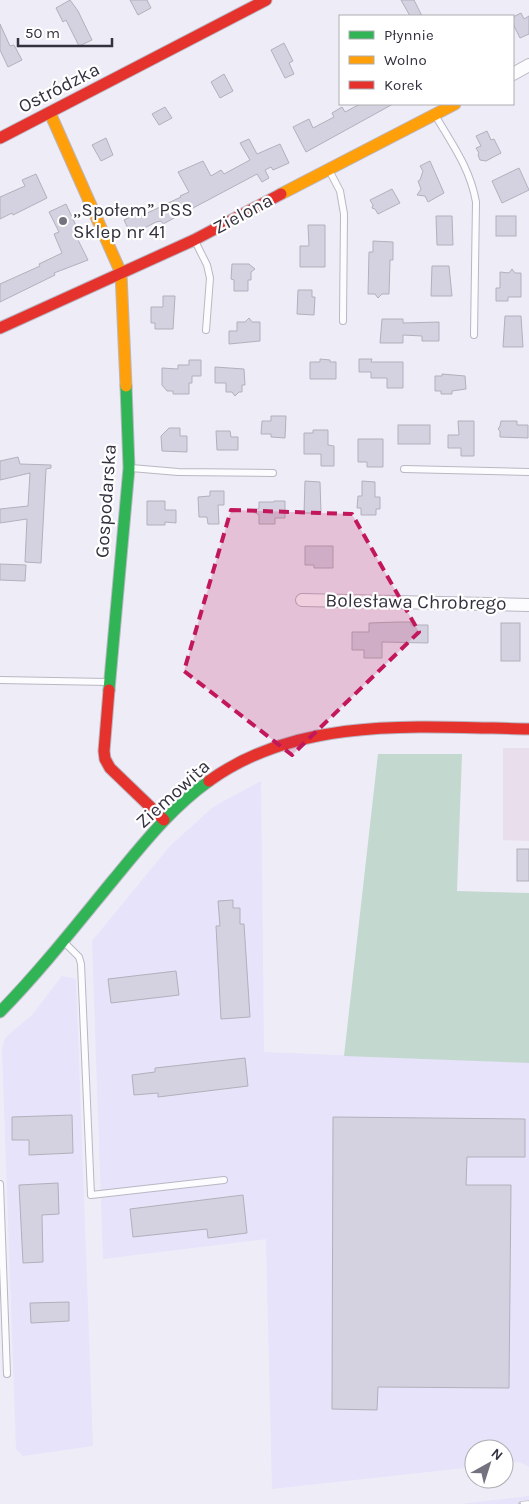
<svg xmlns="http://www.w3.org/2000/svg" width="529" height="1504" font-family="Karla,sans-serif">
<rect width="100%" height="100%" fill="#eeecf7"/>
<polygon fill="#e9deeb" points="503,748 529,748 529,841 503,840"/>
<g fill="#e7e3fa">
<polygon points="261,781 264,1052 529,1063 529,1467 519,1462 504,1463 504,1449 474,1449 474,1467 272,1489 266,1239 103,1259 92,941 170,846 213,807"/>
<polygon points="62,976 76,979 93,1446 23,1456 16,1449 2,1049 5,1038 32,1015"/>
<polygon points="529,1496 529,1504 460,1504"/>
</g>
<polygon fill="#c3d8cf" points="378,754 462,754 457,891 529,893 529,1063 344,1056"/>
<g fill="#d4d2e1" stroke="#b2b0ba">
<polygon points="70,0 78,11 92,40 79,46 66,20 63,22 56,8"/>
<polygon points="130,0 147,0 151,8 138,15"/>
<polygon points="401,0 414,0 422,16 410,16"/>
<polygon points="521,13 524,19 529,16 529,34 520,38 513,24 513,17"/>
<polygon points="0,24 10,46 14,45 22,60 8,67 0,50"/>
<polygon points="284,43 293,61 289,63 294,74 285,78 271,50"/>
<polygon points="224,74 233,91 220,98 211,82"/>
<polygon points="360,104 393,104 306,152 293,127 309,119 313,128 334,117 332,113 342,107 345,112"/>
<polygon points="165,107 172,118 159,125 152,114"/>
<polygon points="487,131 491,140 494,139 501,153 486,161 480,160 478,155 479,153 476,148 481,146 476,136"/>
<polygon points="106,138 113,155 101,161 92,145"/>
<polygon points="249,139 257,154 280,144 289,163 273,170 271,167 265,170 269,178 262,182 257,174 163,224 161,221 156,222 131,235 124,220 130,217 128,212 137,207 141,216 181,197 180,196 189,192 178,172 203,161 211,176 221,170 224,174 250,160 240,143"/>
<polygon points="430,161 444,193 428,202 425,196 417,195 421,189 418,181 420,180 423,171 420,166"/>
<polygon points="519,168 529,190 502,203 492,181"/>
<polygon points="36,174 47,198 13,215 12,213 0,219 0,197 25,186 22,180"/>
<polygon points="392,189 400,203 378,214 375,209 372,208 373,205 370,200"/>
<polygon points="66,204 78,230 74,232 88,260 54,273 55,275 0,302 0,284 40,266 39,264 62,253 54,234 59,232 49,212"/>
<polygon points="436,216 452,216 453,245 437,245"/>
<rect x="496" y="216" width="20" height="20"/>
<polygon points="308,225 325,225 325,267 300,267 300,246 309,246"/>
<polygon points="373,241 393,242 393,260 390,260 389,294 382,294 378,298 375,294 368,294 369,252 373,252"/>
<polygon points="232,264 249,264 255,269 251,272 251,280 248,280 248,291 234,291 234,280 231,279"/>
<polygon points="432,266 449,266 452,296 431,296"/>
<polygon points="512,269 515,273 521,273 521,297 508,297 508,301 496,301 496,288 500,288 500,272 509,273"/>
<polygon points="298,290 312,290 312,297 315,297 314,315 297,314"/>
<polygon points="163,296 175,296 173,329 155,329 155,323 151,323 151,307 163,307"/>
<polygon points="505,316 521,316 523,347 503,347"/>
<polygon points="249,318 252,322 260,322 260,341 229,344 229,331 237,331 237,322 245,322"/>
<polygon points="382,319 403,319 403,323 439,322 439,341 422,341 422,336 403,335 403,343 380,343"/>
<polygon points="320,359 330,360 330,362 336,362 336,379 310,379 310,362 320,362"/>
<polygon points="359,359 372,359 371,362 403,362 403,388 387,388 387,378 371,378 371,372 359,372"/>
<polygon points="189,360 201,360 201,376 192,376 192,383 189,383 189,394 173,394 173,391 167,391 162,385 162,368 178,369 178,365 189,365"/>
<polygon points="215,367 244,369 245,385 242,385 242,392 239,392 235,396 232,392 226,392 226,383 215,383"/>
<polygon points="442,374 465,376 466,389 452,391 452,394 441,394 441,391 435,391 435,376 442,376"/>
<polygon points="271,416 286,416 285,438 271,437 271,434 261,434 262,421 271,421"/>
<polygon points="458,421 474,421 474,456 461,456 461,448 448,448 448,435 459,435"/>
<polygon points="501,421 517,421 517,425 528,425 528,438 500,437 500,431 498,429 500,426"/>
<rect x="398" y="425" width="32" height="19"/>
<polygon points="169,428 180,428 180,436 187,436 187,452 162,451 161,436"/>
<polygon points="313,430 328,430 328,445 334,446 334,466 321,466 321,454 304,454 304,433 313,433"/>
<polygon points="216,431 230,431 231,437 238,437 238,450 217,450"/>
<polygon points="358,439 383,439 383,467 367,467 367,462 358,462"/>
<polygon points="18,457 20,464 51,465 51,468 46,469 41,563 25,562 27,519 0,523 0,509 28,506 30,473 0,480 0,461"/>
<polygon points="305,481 320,482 321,513 304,513"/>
<polygon points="362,481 375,482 375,497 380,497 380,509 376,509 376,515 361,515 361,508 357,508 358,496 362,496"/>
<polygon points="210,491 224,491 224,505 218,505 219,524 208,524 207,517 199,517 198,497 210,496"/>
<polygon points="147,501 165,501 165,510 176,510 176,523 165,522 165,525 147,525"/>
<polygon points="274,501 285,501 285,518 275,518 275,524 259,524 259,515 254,512 259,508 259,502 274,502"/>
<polygon points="305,546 333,546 333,568 314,568 314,565 305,565"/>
<polygon points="0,564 26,565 25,581 0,580"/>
<polygon points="397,622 411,622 411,625 428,625 428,643 382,642 382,658 364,658 364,650 352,650 352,632 369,632 369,623"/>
<rect x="501" y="623" width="19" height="38"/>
<rect x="517" y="849" width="12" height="32"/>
<polygon points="233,900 233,908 240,908 240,924 244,924 250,1017 221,1019 216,926 220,926 218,901"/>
<polygon points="176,971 179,995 111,1003 108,979"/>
<polygon points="245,1058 248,1086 158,1097 158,1093 134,1095 132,1075 155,1072 155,1068"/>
<polygon points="72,1115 73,1153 29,1155 29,1140 12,1140 12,1117"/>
<polygon points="333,1117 525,1119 525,1157 467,1157 466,1185 511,1185 509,1388 378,1387 377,1410 332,1409"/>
<polygon points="58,1183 59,1214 42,1215 43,1262 23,1263 19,1185"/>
<polygon points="243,1195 247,1233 208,1238 207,1229 133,1237 130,1209"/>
<polygon points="69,1302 69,1321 31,1323 30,1303"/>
</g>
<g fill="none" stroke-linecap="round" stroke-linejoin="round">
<defs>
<g id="lane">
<path d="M 435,115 C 452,144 470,168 476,202 L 474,335"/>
<polyline points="329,170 340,191 344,214 343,321"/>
<polyline points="195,241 207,265 210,278 206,330"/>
<polyline points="131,468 178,472 273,473"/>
<polyline points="404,469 529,472"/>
<polyline points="0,680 108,682"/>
<polyline points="64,942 79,957 81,964 91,1195 224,1180"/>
<polyline points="0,1184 7,1374"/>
</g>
<g id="street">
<polyline points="513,74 529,65"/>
<polyline points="302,600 529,605"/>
</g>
<g id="fast">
<polyline points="109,690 129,468 126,386"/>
<path d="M 0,1012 C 41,970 77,924 114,879 C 143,844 171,808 209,781"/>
</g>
<g id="slow">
<polyline points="50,113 121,273 126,386"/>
<polyline points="281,194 455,104"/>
</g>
<g id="jam">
<polyline points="0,138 266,0"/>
<polyline points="0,328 194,240 281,194"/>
<polyline points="109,690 104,751 105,759 110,768 164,820"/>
<path d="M 209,781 C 300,715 422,727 529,729"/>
</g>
</defs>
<use href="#lane" stroke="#b9b7c3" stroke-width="8"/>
<use href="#street" stroke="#b9b7c3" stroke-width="14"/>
<use href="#fast" stroke="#b9b7c3" stroke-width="13"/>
<use href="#slow" stroke="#b9b7c3" stroke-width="13"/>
<use href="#jam" stroke="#b9b7c3" stroke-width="13"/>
<use href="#lane" stroke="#fcfcfe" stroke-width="6"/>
<use href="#street" stroke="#fcfcfe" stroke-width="12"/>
<use href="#fast" stroke="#30b455" stroke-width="11"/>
<use href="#slow" stroke="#ff9f0a" stroke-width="11"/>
<use href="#jam" stroke="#e5322d" stroke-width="11"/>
<defs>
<polyline id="rail" points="521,1504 529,1503"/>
</defs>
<use href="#rail" stroke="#c4c4c7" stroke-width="5.5"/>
<use href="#rail" stroke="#fff" stroke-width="4" stroke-dasharray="11" stroke-linecap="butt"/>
</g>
<path fill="#c2185b" fill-opacity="0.2" stroke="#c2185b" stroke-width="4" stroke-dasharray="10 6" stroke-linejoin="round" d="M 231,510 L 352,514 L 419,632 L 292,755 L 184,671 Z"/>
<circle fill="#74727f" stroke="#fff" stroke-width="2" cx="63" cy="221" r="5"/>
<g text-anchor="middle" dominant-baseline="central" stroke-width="4.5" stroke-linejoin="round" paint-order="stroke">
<g font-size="19" fill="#33313e" stroke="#fff">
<text transform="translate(59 88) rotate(-27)">Ostródzka</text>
<text transform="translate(243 214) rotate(-28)">Zielona</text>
<text transform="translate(106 501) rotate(-86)">Gospodarska</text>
<text transform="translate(416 602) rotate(1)">Bolesława Chrobrego</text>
<text transform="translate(173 794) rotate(-42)">Ziemowita</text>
</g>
<g font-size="19" fill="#33313e" stroke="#fff" text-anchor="start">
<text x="73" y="210">„Społem” PSS<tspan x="73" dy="22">Sklep nr 41</tspan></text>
</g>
</g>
<rect x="339" y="15" width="175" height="90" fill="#ffffff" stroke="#adadb2"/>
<rect x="349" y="31" width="25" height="8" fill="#30b455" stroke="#adadb2"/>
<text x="384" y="40" font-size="15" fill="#33313e">Płynnie</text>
<rect x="349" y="56" width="25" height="8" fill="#ff9f0a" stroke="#adadb2"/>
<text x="384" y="65" font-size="15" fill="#33313e">Wolno</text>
<rect x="349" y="81" width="25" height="8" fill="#e5322d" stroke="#adadb2"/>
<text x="384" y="90" font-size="15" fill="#33313e">Korek</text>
<g transform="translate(489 1464) rotate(39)"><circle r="24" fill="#ffffff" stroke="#adadb2"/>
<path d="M0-4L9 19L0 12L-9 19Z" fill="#74727f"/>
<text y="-8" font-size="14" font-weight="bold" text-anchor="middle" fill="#33313e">N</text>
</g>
<path d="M18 38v8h94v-8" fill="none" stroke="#33313e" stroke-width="2.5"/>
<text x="25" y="38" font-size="15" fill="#33313e" stroke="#ffffff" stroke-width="4" paint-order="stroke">50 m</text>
</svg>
